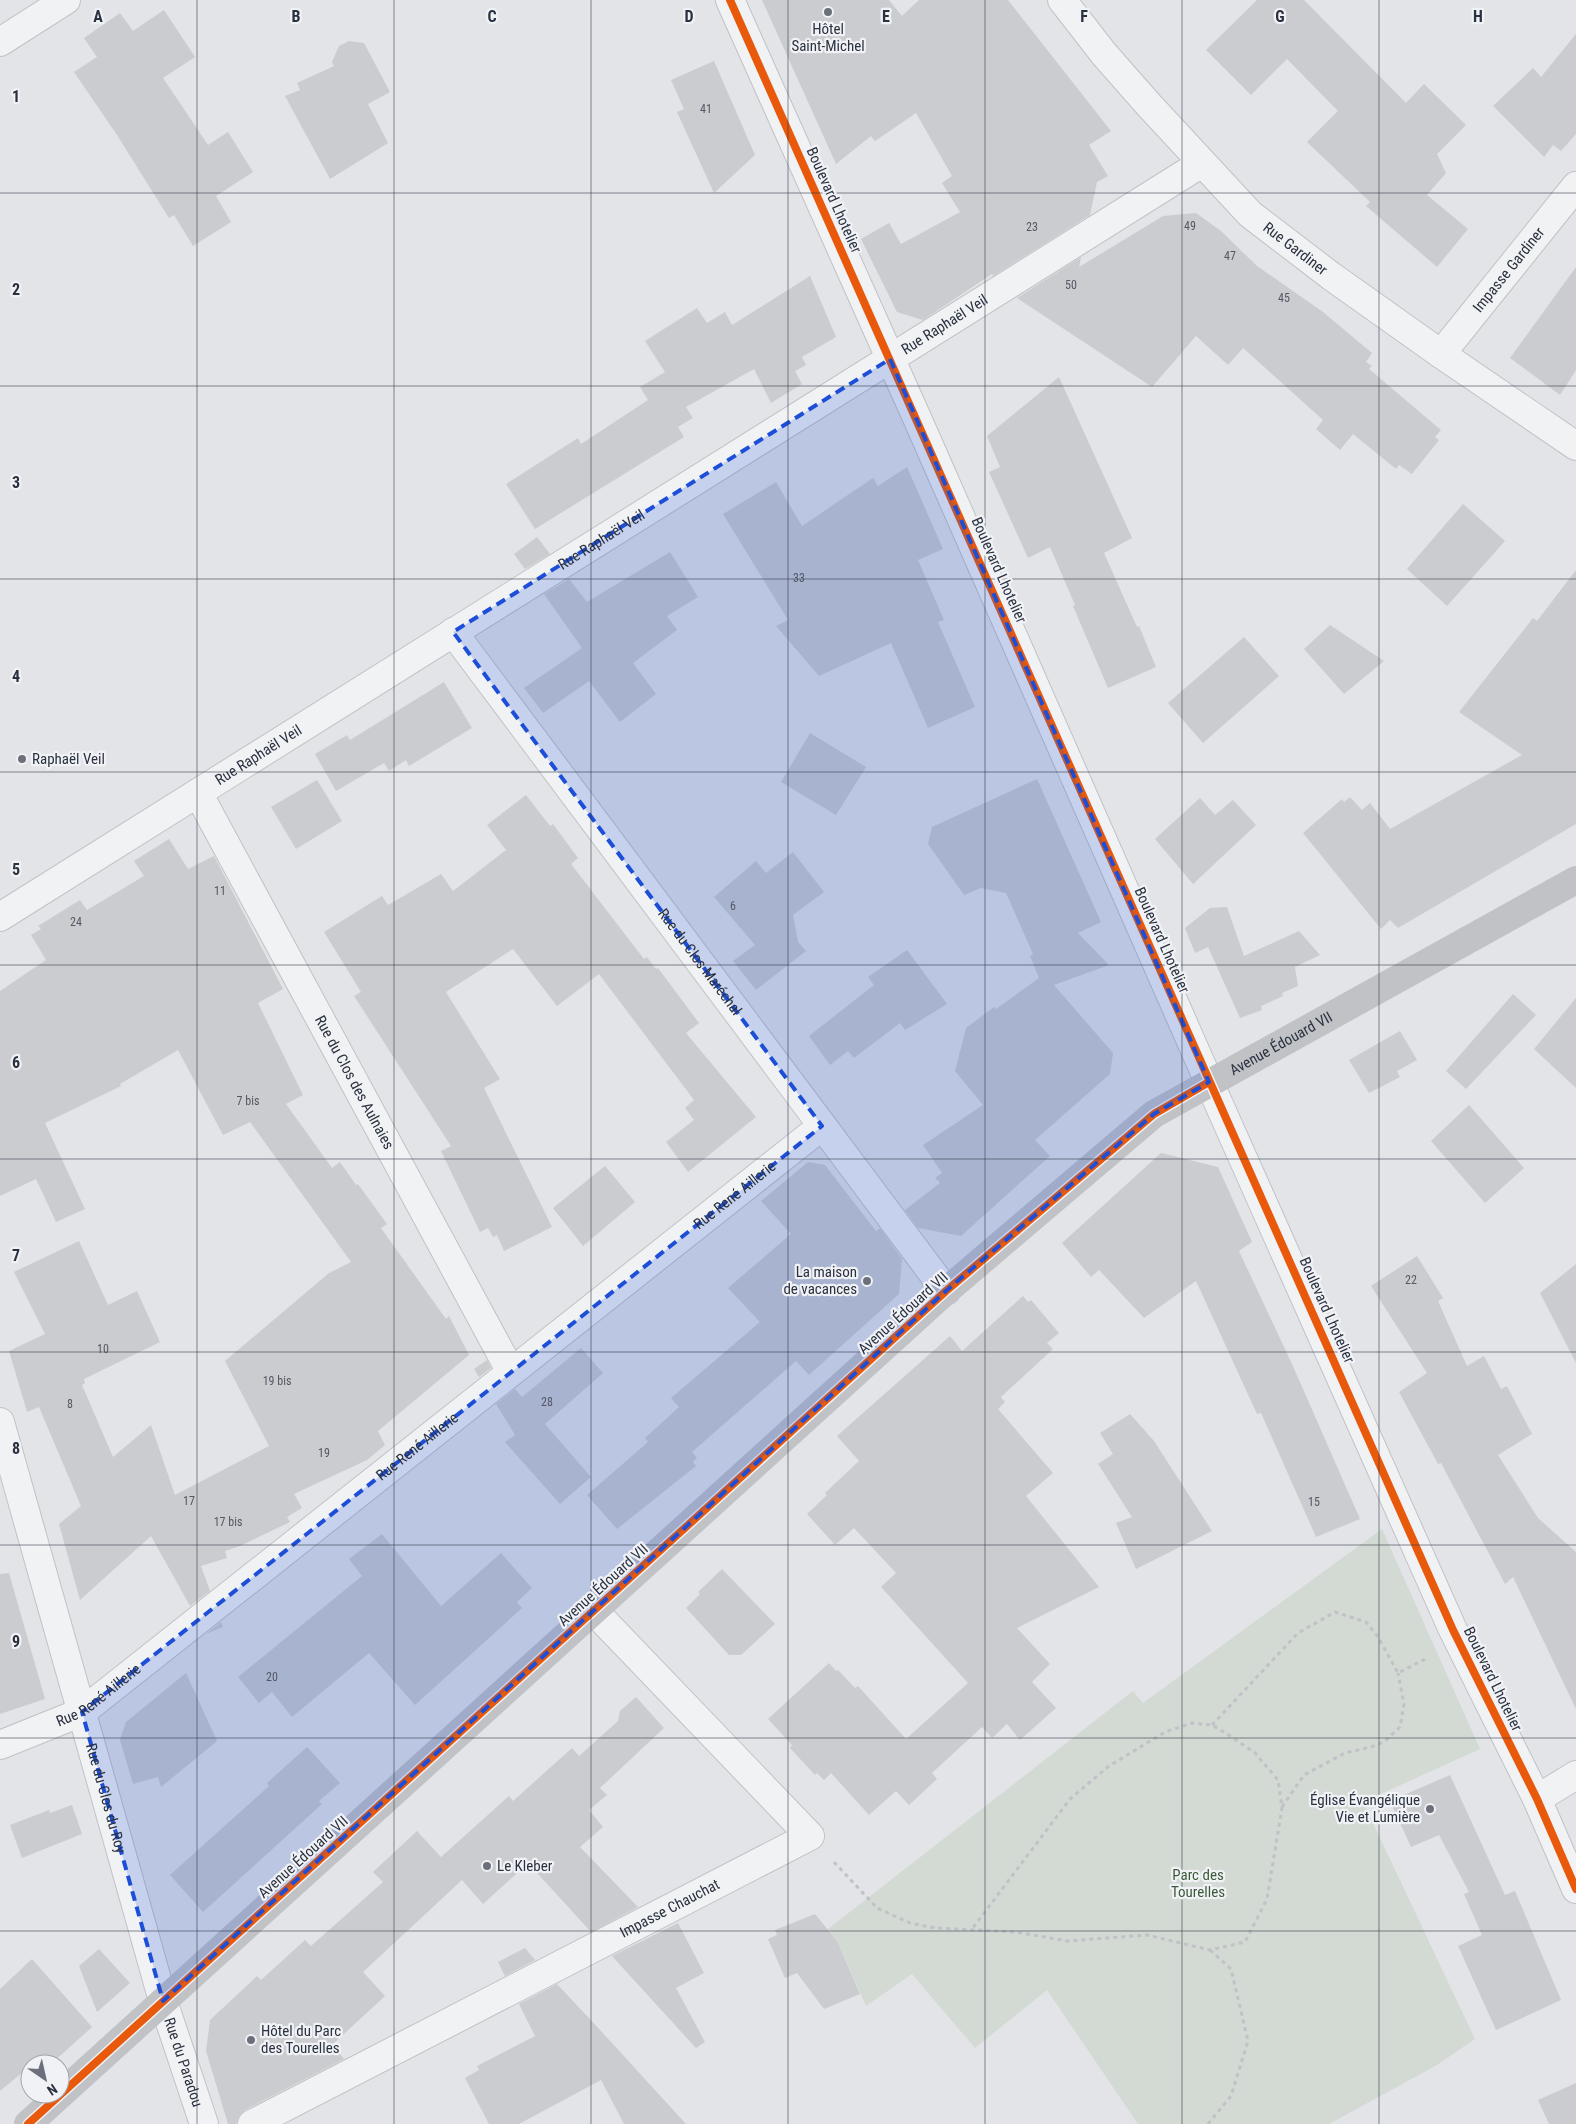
<svg xmlns="http://www.w3.org/2000/svg" width="1576" height="2124" font-family="'Roboto Condensed',sans-serif">
<rect width="100%" height="100%" fill="#e3e4e7"/>
<polygon fill="#d2dad3" points="1382,1529 1480,1749 1363,1802 1475,2039 1437,2065 1329,2124 1138,2124 1047,1990 975,2048 912,1974 866,2006 837,1941 828,1929 1133,1691 1143,1703"/>
<g fill="#cbcccf">
<polygon points="762,0 889,0 902,16 919,0 1008,0 1111,131 1089,145 1108,176 1097,182 1090,215 993,276 992,274 923,320 897,312 861,239 889,223 901,244 960,212 942,183 952,176 916,113 875,141 871,136 836,164"/>
<polygon points="1257,0 1304,0 1406,103 1424,84 1466,125 1437,154 1446,173 1427,195 1468,229 1437,267 1366,206 1370,202 1307,142 1338,111 1287,59 1251,95 1206,50"/>
<polygon points="164,10 195,57 163,78 208,145 228,132 253,172 216,196 231,222 193,246 174,215 169,218 117,135 74,72 97,57 84,38 120,13 133,31"/>
<polygon points="1576,34 1576,134 1561,151 1553,145 1544,157 1493,106 1533,68 1541,77"/>
<polygon points="349,41 364,43 390,92 368,104 388,143 330,179 285,96 300,90 297,83 334,66 332,62 339,46"/>
<polygon points="714,61 755,155 714,193 677,112 684,109 671,80"/>
<polygon points="1196,213 1221,231 1257,266 1323,312 1372,353 1366,362 1372,366 1369,369 1441,430 1435,437 1439,440 1412,474 1399,465 1396,469 1353,434 1340,450 1316,429 1323,420 1243,348 1228,365 1196,336 1152,387 1017,298 1081,257 1079,267 1163,216"/>
<polygon points="1576,267 1576,370 1560,395 1510,358"/>
<polygon points="810,276 836,337 802,357 806,365 795,371 802,384 771,403 754,369 686,407 693,418 678,427 684,437 535,529 506,484 578,438 581,444 648,400 640,387 665,372 645,341 697,308 707,323 725,312 732,325"/>
<polygon points="1059,377 1132,538 1104,553 1137,627 1139,626 1156,667 1108,688 1073,606 1075,605 1050,547 1028,558 989,472 1000,467 987,436"/>
<polygon points="907,467 943,549 918,560 944,620 938,622 975,707 928,728 891,643 819,676 776,626 788,620 723,514 776,482 802,526 873,478 878,486"/>
<polygon points="1463,504 1505,541 1447,606 1407,569"/>
<polygon points="537,537 550,554 525,569 514,554"/>
<polygon points="670,552 698,597 667,616 677,630 633,663 656,694 620,722 589,681 543,713 524,688 582,648 544,594 569,579 587,602"/>
<polygon points="1576,570 1576,824 1398,928 1390,920 1381,929 1303,833 1342,799 1344,802 1350,797 1362,810 1370,803 1390,829 1522,755 1459,712 1533,618 1537,621"/>
<polygon points="1330,625 1384,661 1344,694 1304,649"/>
<polygon points="1244,637 1279,676 1203,743 1168,703"/>
<polygon points="444,682 472,728 409,766 406,760 389,771 384,763 336,791 315,754 347,735 350,740"/>
<polygon points="810,733 866,767 836,815 781,782"/>
<polygon points="1037,779 1101,922 1078,933 1109,965 1054,985 1113,1053 1110,1074 1035,1140 1050,1156 961,1236 918,1228 905,1210 940,1183 935,1178 942,1173 923,1145 983,1105 955,1071 966,1028 994,1007 996,1009 1039,978 1030,956 1033,954 1006,893 981,888 964,895 928,844 932,827"/>
<polygon points="317,780 342,821 296,849 271,807"/>
<polygon points="526,795 550,826 553,824 578,858 571,864 644,959 647,957 656,969 658,968 699,1023 686,1033 756,1117 688,1172 666,1142 694,1120 685,1108 694,1100 599,974 557,1006 513,949 446,992 500,1079 484,1088 552,1227 504,1251 497,1235 493,1237 488,1228 480,1232 441,1151 451,1146 354,996 361,992 324,932 382,896 388,905 441,874 453,891 506,850 487,825"/>
<polygon points="1200,798 1215,815 1233,800 1256,825 1193,884 1155,839"/>
<polygon points="169,839 188,869 214,856 283,989 258,1003 303,1095 286,1104 332,1168 340,1162 356,1185 358,1184 387,1224 381,1228 446,1319 449,1316 469,1355 378,1431 385,1445 367,1460 294,1494 302,1508 287,1517 290,1522 240,1546 225,1551 227,1558 201,1566 210,1591 190,1606 151,1536 80,1600 59,1524 81,1506 39,1407 27,1412 9,1351 45,1334 14,1272 79,1241 108,1305 137,1291 160,1342 84,1379 85,1383 82,1385 113,1457 151,1425 175,1495 269,1446 225,1361 329,1273 351,1262 250,1122 223,1135 178,1050 120,1084 121,1086 45,1123 85,1209 56,1222 36,1179 0,1196 0,991 46,960 31,935 41,929 38,926 80,900 87,910 144,876 134,861"/>
<polygon points="793,852 824,892 793,915 798,942 806,951 756,990 733,961 755,945 714,897 756,861 766,873"/>
<polygon points="1227,907 1244,956 1299,931 1320,955 1295,967 1298,986 1282,993 1283,996 1261,1006 1262,1010 1240,1018 1208,947 1195,953 1185,928 1210,908"/>
<polygon points="907,950 947,1004 905,1030 900,1023 854,1058 848,1051 830,1065 809,1036 874,985 868,977"/>
<polygon points="1513,994 1536,1015 1466,1089 1446,1071"/>
<polygon points="1576,998 1576,1088 1534,1049"/>
<polygon points="1400,1031 1417,1060 1397,1071 1400,1077 1369,1093 1349,1060"/>
<polygon points="1469,1105 1524,1168 1485,1203 1431,1141"/>
<polygon points="1161,1153 1218,1167 1252,1242 1239,1251 1292,1364 1360,1519 1316,1537 1261,1413 1257,1414 1196,1281 1144,1318 1099,1270 1091,1277 1062,1243"/>
<polygon points="808,1162 825,1165 876,1231 880,1228 902,1259 899,1294 809,1375 796,1361 692,1452 697,1458 693,1462 696,1466 617,1529 587,1495 648,1442 645,1438 679,1407 671,1398 760,1322 728,1288 791,1234 761,1201"/>
<polygon points="605,1166 635,1202 583,1246 553,1208"/>
<polygon points="1417,1256 1443,1298 1438,1301 1467,1366 1484,1356 1501,1389 1507,1386 1532,1434 1498,1455 1538,1518 1576,1552 1576,1709 1513,1577 1505,1584 1441,1463 1438,1464 1399,1392 1427,1373 1371,1286"/>
<polygon points="1576,1264 1576,1363 1540,1293"/>
<polygon points="1023,1296 1028,1302 1031,1300 1059,1333 1047,1343 1053,1349 1001,1397 1005,1402 998,1409 1053,1473 1026,1496 1099,1587 1017,1628 1050,1664 1032,1682 1056,1708 1020,1740 1007,1724 992,1738 982,1727 932,1773 937,1779 909,1805 896,1791 869,1815 831,1773 824,1780 817,1773 815,1775 790,1748 792,1745 768,1719 829,1663 836,1671 838,1670 855,1688 858,1686 906,1739 968,1683 881,1587 896,1573 854,1528 835,1545 807,1514 827,1495 825,1493 859,1461 837,1436 950,1336 962,1351"/>
<polygon points="581,1348 603,1373 545,1424 591,1477 560,1504 505,1442 515,1435 496,1404 515,1389 522,1397"/>
<polygon points="487,1360 491,1368 479,1377 474,1369"/>
<polygon points="1130,1414 1154,1441 1212,1531 1136,1569 1116,1523 1132,1517 1098,1464 1113,1454 1100,1433"/>
<polygon points="382,1534 441,1606 501,1553 532,1588 517,1602 522,1608 415,1705 369,1653 292,1717 272,1692 259,1703 238,1677 362,1576 349,1559"/>
<polygon points="722,1569 775,1624 741,1655 729,1655 686,1608 700,1594 698,1592"/>
<polygon points="9,1573 45,1699 0,1714 0,1574"/>
<polygon points="221,1622 223,1627 206,1634"/>
<polygon points="186,1673 217,1741 161,1787 158,1777 133,1784 120,1740 126,1722"/>
<polygon points="636,1697 664,1728 600,1788 607,1795 589,1810 603,1827 580,1847 638,1907 591,1932 528,1863 483,1904 462,1880 363,1972 385,1996 333,2044 344,2059 245,2110 239,2116 236,2124 228,2124 206,2051 210,2020 257,1976 261,1980 305,1940 311,1946 383,1882 373,1872 417,1831 441,1857 509,1796 513,1801 572,1748 579,1756 618,1721 620,1711"/>
<polygon points="307,1747 340,1783 319,1801 322,1804 203,1912 170,1875 269,1786 267,1783"/>
<polygon points="1450,1775 1505,1895 1515,1891 1561,2000 1496,2030 1458,1946 1482,1935 1464,1894 1469,1892 1439,1835 1411,1847 1390,1801"/>
<polygon points="72,1805 82,1834 22,1858 10,1825 49,1810 50,1813"/>
<polygon points="815,1914 837,1941 860,1994 824,2009 797,1973 785,1978 768,1939 777,1935 775,1930"/>
<polygon points="678,1923 704,1973 676,1988 705,2042 696,2048 612,1956"/>
<polygon points="525,1948 535,1960 505,1976 498,1962"/>
<polygon points="99,1949 130,1983 97,2012 79,1966"/>
<polygon points="32,1959 92,2027 51,2064 30,2064 30,2080 23,2072 0,2091 0,1989"/>
<polygon points="557,1984 601,2031 686,2124 624,2124 601,2080 519,2124 489,2124 465,2078 479,2070 477,2066 535,2036 519,2004"/>
<polygon points="1576,2083 1576,2124 1549,2124 1538,2100"/>
</g>
<g fill="none" stroke-linecap="round" stroke-linejoin="round">
<defs>
<g id="minor">
<polyline points="0,42 66,0"/>
<path id="s1" d="M 1441,354 L 1576,186"/>
<path id="s2" d="M 453,632 L 946,1291"/>
<path id="s3" d="M 198,793 L 511,1372"/>
<path id="s4" d="M 0,917 L 1202,163"/>
<polyline points="1209,1082 1453,1630 1537,1799 1576,1889"/>
<path id="s5" d="M 0,1422 L 163,2001 L 204,2124"/>
<path id="s6" d="M 0,1745 L 82,1712 L 822,1126"/>
<polyline points="1537,1799 1576,1775"/>
<path id="s7" d="M 252,2124 L 810,1836 L 594,1611"/>
</g>
<g id="tertiary">
<polyline points="730,0 917,418 1209,1082"/>
<path id="s8" d="M 1062,0 L 1104,54 L 1148,104 L 1250,214 L 1331,276 L 1441,354 L 1576,446"/>
</g>
</defs>
<use href="#minor" stroke="#c1c2c5" stroke-width="30"/>
<use href="#tertiary" stroke="#c1c2c5" stroke-width="30"/>
<g stroke="#c1c2c7" stroke-width="3" stroke-dasharray="4 4" stroke-linecap="butt">
<polyline points="1212,1725 1298,1633 1335,1612 1366,1622 1378,1637 1398,1673 1427,1658"/>
<polyline points="1282,1807 1304,1775 1345,1753 1371,1747 1384,1742 1400,1727 1404,1704 1398,1673"/>
<polyline points="834,1862 877,1908 910,1923 936,1928 1016,1932 1067,1941 1147,1935 1210,1950 1245,1942 1267,1899 1282,1808 1278,1780 1255,1753 1227,1734 1212,1725 1192,1723 1165,1732 1109,1766 1070,1799 972,1929"/>
<polyline points="1208,2124 1231,2096 1248,2041 1231,1969 1210,1950"/>
</g>
<use href="#minor" stroke="#f1f2f4" stroke-width="28"/>
<use href="#tertiary" stroke="#f1f2f4" stroke-width="28"/>
<path stroke="#c0c2c5" stroke-width="28" id="s9" d="M 28,2124 L 946,1291 L 1154,1114 L 1576,880"/>
<defs>
<g id="cycleway">
<polyline points="730,0 1453,1630 1537,1799 1576,1889"/>
<polyline points="28,2124 946,1291 1154,1114 1209,1082"/>
</g>
</defs>
<use href="#cycleway" stroke="#f0f2f6" stroke-width="11"/>
<use href="#cycleway" stroke="#e8590c" stroke-width="8"/>
</g>
<path fill="#1d4ed8" fill-opacity="0.2" stroke="#1d4ed8" stroke-width="4" stroke-dasharray="10 6" stroke-linejoin="round" d="M 890,359 L 1209,1082 L 1154,1114 L 946,1291 L 163,2001 L 82,1712 L 822,1126 L 453,632 Z"/>
<path fill="none" stroke="#2a313f" stroke-width="1" stroke-opacity="0.55" d="M 197,0 L 197,2124M 394,0 L 394,2124M 591,0 L 591,2124M 788,0 L 788,2124M 985,0 L 985,2124M 1182,0 L 1182,2124M 1379,0 L 1379,2124M 0,193 L 1576,193M 0,386 L 1576,386M 0,579 L 1576,579M 0,772 L 1576,772M 0,965 L 1576,965M 0,1159 L 1576,1159M 0,1352 L 1576,1352M 0,1545 L 1576,1545M 0,1738 L 1576,1738M 0,1931 L 1576,1931"/>
<g fill="#6b707a" stroke="#f0f2f6" stroke-width="2">
<circle cx="828" cy="12" r="5"/>
<circle cx="22" cy="759" r="5"/>
<circle cx="867" cy="1281" r="5"/>
<circle cx="1430" cy="1809" r="5"/>
<circle cx="487" cy="1866" r="5"/>
<circle cx="251" cy="2040" r="5"/>
</g>
<g text-anchor="middle" dominant-baseline="central" stroke-width="4.5" stroke-linejoin="round" paint-order="stroke">
<g font-size="12" fill="#535864">
<text x="706" y="109">41</text>
<text x="1190" y="226">49</text>
<text x="1032" y="227">23</text>
<text x="1230" y="256">47</text>
<text x="1071" y="285">50</text>
<text x="1284" y="298">45</text>
<text x="799" y="578">33</text>
<text x="220" y="891">11</text>
<text x="733" y="906">6</text>
<text x="76" y="922">24</text>
<text x="248" y="1101">7 bis</text>
<text x="1411" y="1280">22</text>
<text x="103" y="1349">10</text>
<text x="277" y="1381">19 bis</text>
<text x="547" y="1402">28</text>
<text x="70" y="1404">8</text>
<text x="324" y="1453">19</text>
<text x="189" y="1501">17</text>
<text x="1314" y="1502">15</text>
<text x="228" y="1522">17 bis</text>
<text x="272" y="1677">20</text>
</g>
<g font-size="15" fill="#2a313f" stroke="#f0f2f6" text-anchor="start">
<text x="828" y="29" text-anchor="middle">Hôtel<tspan x="828" dy="17">Saint-Michel</tspan></text>
<text x="32" y="759">Raphaël Veil</text>
<text x="857" y="1272" text-anchor="end">La maison<tspan x="857" dy="17">de vacances</tspan></text>
<text x="1420" y="1800" text-anchor="end">Église Évangélique<tspan x="1420" dy="17">Vie et Lumière</tspan></text>
<text x="497" y="1866">Le Kleber</text>
<text x="261" y="2031">Hôtel du Parc<tspan x="261" dy="17">des Tourelles</tspan></text>
</g>
<g font-size="15" fill="#2a313f" stroke="#f0f2f6">
<text transform="translate(834 200) rotate(66)">Boulevard Lhotelier</text>
<text stroke="none"><textPath href="#s8" startOffset="342">Rue Gardiner</textPath></text>
<text stroke="none"><textPath href="#s1" startOffset="108">Impasse Gardiner</textPath></text>
<text stroke="none"><textPath href="#s4" startOffset="1115">Rue Raphaël Veil</textPath></text>
<text stroke="none"><textPath href="#s4" startOffset="710">Rue Raphaël Veil</textPath></text>
<text transform="translate(999 570) rotate(66)">Boulevard Lhotelier</text>
<text stroke="none"><textPath href="#s4" startOffset="305">Rue Raphaël Veil</textPath></text>
<text transform="translate(1162 940) rotate(66)">Boulevard Lhotelier</text>
<text stroke="none"><textPath href="#s2" startOffset="412">Rue du Clos Maréchal</textPath></text>
<text stroke="none"><textPath href="#s9" startOffset="1658">Avenue Édouard VII</textPath></text>
<text stroke="none"><textPath href="#s3" startOffset="329">Rue du Clos des Aulnaies</textPath></text>
<text stroke="none"><textPath href="#s6" startOffset="921">Rue René Aillerie</textPath></text>
<text transform="translate(1327 1310) rotate(66)">Boulevard Lhotelier</text>
<text transform="translate(903 1313) rotate(-42)">Avenue Édouard VII</text>
<text stroke="none"><textPath href="#s6" startOffset="516">Rue René Aillerie</textPath></text>
<text transform="translate(603 1585) rotate(-42)">Avenue Édouard VII</text>
<text transform="translate(1493 1679) rotate(64)">Boulevard Lhotelier</text>
<text stroke="none"><textPath href="#s6" startOffset="111">Rue René Aillerie</textPath></text>
<text stroke="none"><textPath href="#s5" startOffset="391">Rue du Clos du Roy</textPath></text>
<text transform="translate(303 1857) rotate(-42)">Avenue Édouard VII</text>
<text stroke="none"><textPath href="#s7" startOffset="470">Impasse Chauchat</textPath></text>
<text stroke="none"><textPath href="#s5" startOffset="666">Rue du Paradou</textPath></text>
</g>
<g font-size="15" fill="#3d5a38" stroke="#f0f2f6">
<text x="1198" y="1875">Parc des<tspan x="1198" dy="17">Tourelles</tspan></text>
</g>
</g>
<g font-size="16" text-anchor="middle" font-weight="bold" fill="#2a313f" stroke="#f0f2f6" stroke-width="4.5" stroke-linejoin="round" paint-order="stroke">
<text x="98" y="22">A</text>
<text x="296" y="22">B</text>
<text x="492" y="22">C</text>
<text x="689" y="22">D</text>
<text x="886" y="22">E</text>
<text x="1084" y="22">F</text>
<text x="1280" y="22">G</text>
<text x="1478" y="22">H</text>
<text x="16" y="102">1</text>
<text x="16" y="295">2</text>
<text x="16" y="488">3</text>
<text x="16" y="682">4</text>
<text x="16" y="875">5</text>
<text x="16" y="1068">6</text>
<text x="16" y="1261">7</text>
<text x="16" y="1454">8</text>
<text x="16" y="1647">9</text>
</g>
<g transform="translate(45 2079) rotate(146)"><circle r="24" fill="#f0f2f6" stroke="#a1a5ad"/>
<path d="M0-4L9 19L0 12L-9 19Z" fill="#6b707a"/>
<text y="-8" font-size="14" font-weight="bold" text-anchor="middle" fill="#2a313f">N</text>
</g>
</svg>
